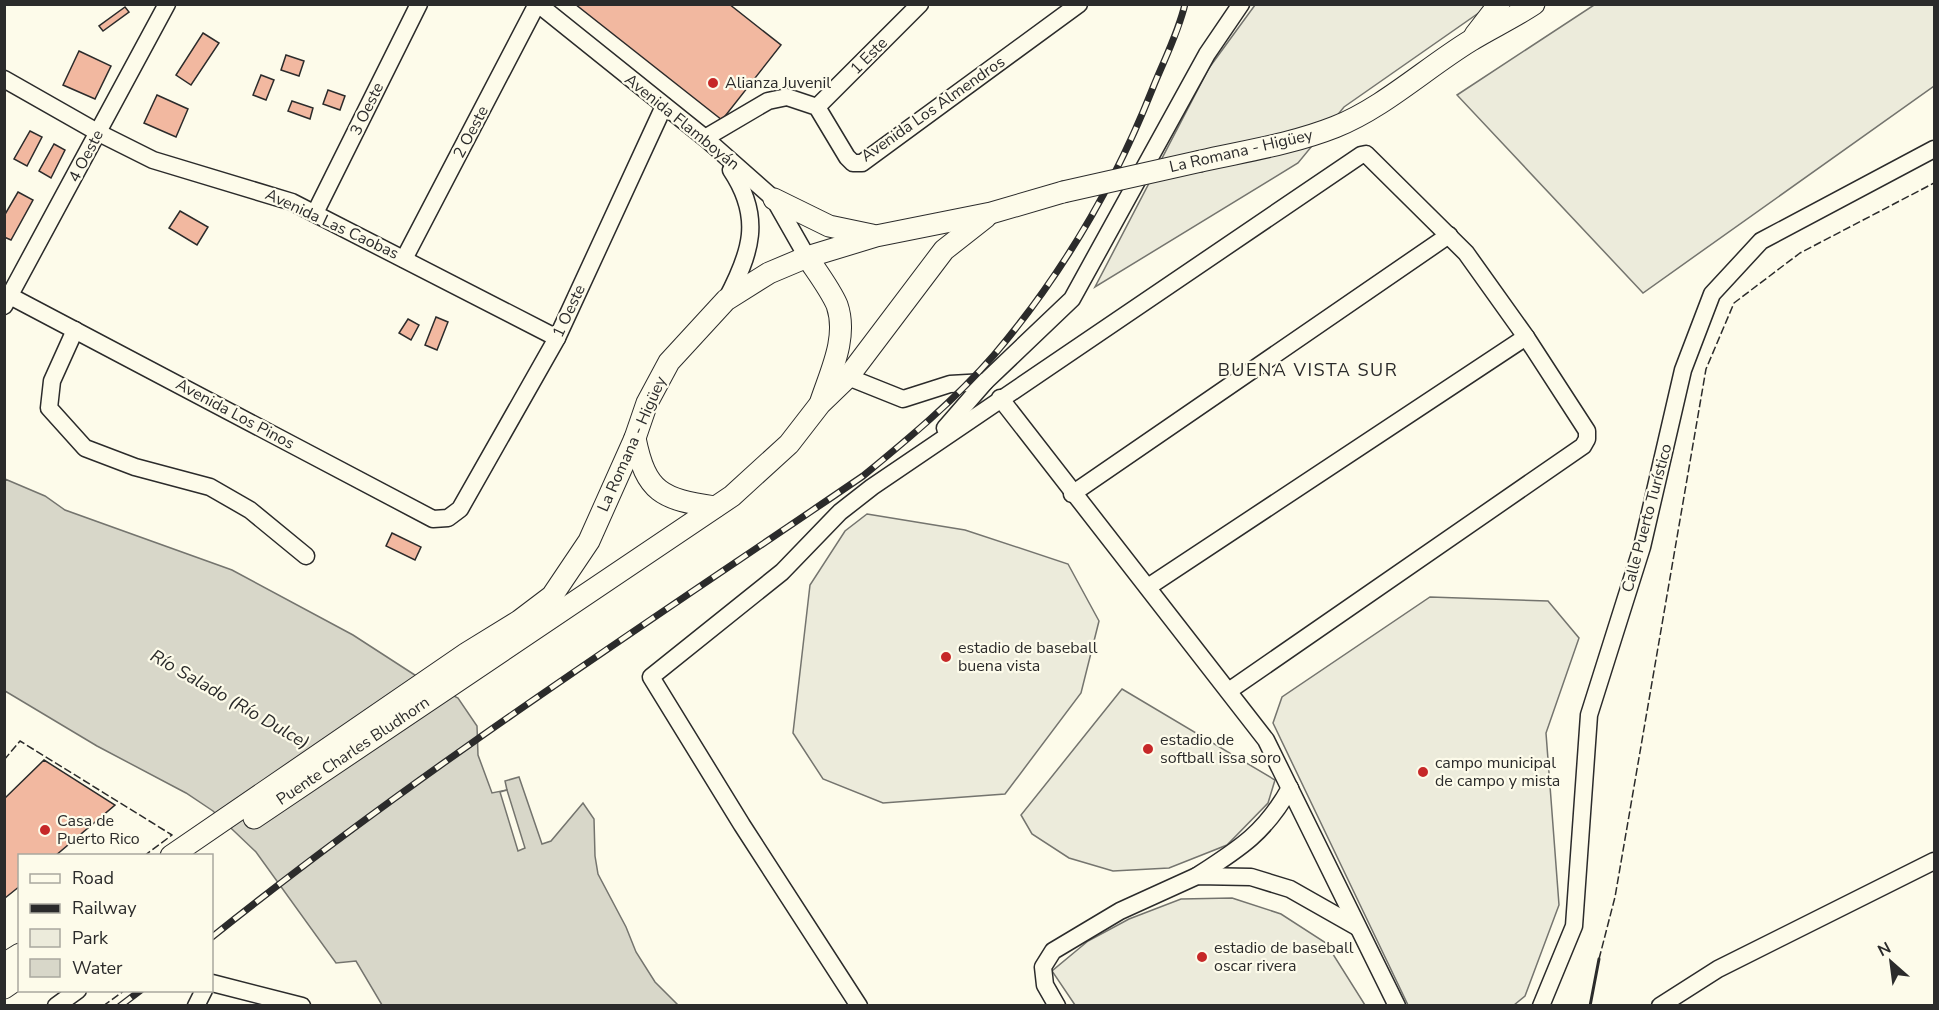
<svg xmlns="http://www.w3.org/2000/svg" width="1939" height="1010" font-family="'Nunito Sans',sans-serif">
<rect width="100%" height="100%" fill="#fdfbea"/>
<g fill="#ecebdb" stroke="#74746e" stroke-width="1.5">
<polygon points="1255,5 1490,5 1344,107 1298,163 1095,287 1209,68"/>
<polygon points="1594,5 1934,5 1934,86 1643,293 1457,95"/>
<polygon points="867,514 965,530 1068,564 1099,621 1081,693 1005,794 883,803 823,779 793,733 810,585 845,531"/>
<polygon points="1430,597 1548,601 1579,638 1546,733 1559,905 1525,996 1514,1005 1408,1005 1273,723 1282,697"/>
<polygon points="1122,689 1275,780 1268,803 1227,845 1169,868 1113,871 1069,858 1032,834 1021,815"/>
<polygon points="1232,898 1281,914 1326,943 1365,1005 1075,1005 1052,971 1088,941 1129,919 1181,899"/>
</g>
<polygon fill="#d8d7c9" stroke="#74746e" stroke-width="1.5" points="5,479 45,496 65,510 232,570 353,635 421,679 458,698 477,726 478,755 492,793 507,790 505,781 519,777 542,844 551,841 583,803 594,819 595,856 598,874 626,927 636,952 655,982 678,1005 382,1005 356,961 336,963 256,852 213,811 186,793 97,746 5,691"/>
<polygon fill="#fdfbea" stroke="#74746e" stroke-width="1.5" points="507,790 525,848 518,851 500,792"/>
<g fill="#f2b8a0" stroke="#2b2b2b" stroke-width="1.5">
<polygon points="575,4 729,4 781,45 722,120"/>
<polygon points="125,7 129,12 103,31 99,26"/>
<polygon points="203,33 219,43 191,85 176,75"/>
<polygon points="79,51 111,66 95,99 63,85"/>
<polygon points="286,55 304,61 299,76 281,70"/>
<polygon points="261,75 274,80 266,100 253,95"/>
<polygon points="328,90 345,96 340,110 323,104"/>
<polygon points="157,95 188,109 176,137 144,123"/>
<polygon points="292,101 313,108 310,119 288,111"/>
<polygon points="30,131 42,137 27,166 14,159"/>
<polygon points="54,144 65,150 51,178 39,171"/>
<polygon points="18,192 33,200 11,240 4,237 4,216"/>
<polygon points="180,211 208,227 197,245 169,228"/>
<polygon points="436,317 448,322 437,350 425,345"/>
<polygon points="408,319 419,325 411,340 399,333"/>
<polygon points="392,533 421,547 415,560 386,546"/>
<polygon points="44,760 115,805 55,856 20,856 20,886 5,898 4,799"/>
</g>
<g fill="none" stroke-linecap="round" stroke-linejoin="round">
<defs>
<g id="minor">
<polyline points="538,4 705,138 774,199 807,257"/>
<polyline points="4,79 99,133 153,160 292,202 557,338"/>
<polyline points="817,107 920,4"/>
<polyline points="705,138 768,101 787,97 817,107 847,157 853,163 862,163 1079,4"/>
<polyline points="315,213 419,4"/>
<polyline points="404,259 537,4"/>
<polyline points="10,296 433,519 448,518 460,509 557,338 664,106"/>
<path d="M 726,300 C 751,253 763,218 731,170"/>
<polyline points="4,306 167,4"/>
<polyline points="75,330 52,381 49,408 85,448 135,467 210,487 250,510 306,556"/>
<polyline points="848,377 903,399 950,384 985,382"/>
<polyline points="1000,398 1266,740 1397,1006"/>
<polyline points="945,428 985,382 1072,299 1207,54 1241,4"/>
<polyline points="1072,494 1449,235"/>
<polyline points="1148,587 1526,337"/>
<path d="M 1197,876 C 1239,849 1265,833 1290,788"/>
<polyline points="212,983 302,1006"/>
<polyline points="56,1006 78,990"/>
<polyline points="196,1006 204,990"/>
<polyline points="859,1006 742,825 651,677 782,572 840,512 872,487 1361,155 1366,154 1466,253 1526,337 1587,431 1587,439 1583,446 1230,690"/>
<polyline points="1057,1006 1045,985 1043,967 1053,951 1120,911 1197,876 1251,877 1290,889 1357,927"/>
<polyline points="1541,1006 1574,926 1589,715 1642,547 1683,370 1712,294 1761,241 1934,149"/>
<polyline points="1660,1006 1718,969 1934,861"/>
</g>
<g id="major">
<polyline points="1475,35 1499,4"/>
<path d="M 1201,161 C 1246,151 1292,144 1335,127 C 1383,108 1426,68 1470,41 C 1491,28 1513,18 1534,4"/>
<polyline points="774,199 829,226 872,235"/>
<path d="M 807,257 C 817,272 830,289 837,305 C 848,337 831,371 821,401"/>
<path d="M 635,438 C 646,493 662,499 715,507"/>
<polyline points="254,818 732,496 789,444 820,404 848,377 944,250 986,217"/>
<polyline points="171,856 467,653 519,621 552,596 589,541 635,438 647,403 669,362 726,300 769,273 807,257 876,236 991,213 1063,192"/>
<polyline points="4,964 20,954"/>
<polyline points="4,988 20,977"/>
</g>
</defs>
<use href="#minor" stroke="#2b2b2b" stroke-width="19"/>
<use href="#major" stroke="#2b2b2b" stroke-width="23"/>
<use href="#minor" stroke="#fdfbea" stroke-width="16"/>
<use href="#major" stroke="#fdfbea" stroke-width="21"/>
<defs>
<g id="rail">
<path d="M 212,937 C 419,771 643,626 863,476 C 908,439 955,400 994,355 C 1061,276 1114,186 1152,90 C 1163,62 1178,34 1185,4"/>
<polyline points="120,1006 141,990"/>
</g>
</defs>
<use href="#rail" stroke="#2b2b2b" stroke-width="7"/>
<use href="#rail" stroke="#fdfbea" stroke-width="4.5" stroke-dasharray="14" stroke-linecap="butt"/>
<defs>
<polyline id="major-bridge" points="1063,192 1201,161"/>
</defs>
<use href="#major-bridge" stroke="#2b2b2b" stroke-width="23" stroke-linecap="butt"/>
<use href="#major-bridge" stroke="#fdfbea" stroke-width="21"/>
<g stroke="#2b2b2b" stroke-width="1.5" stroke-dasharray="8 3" stroke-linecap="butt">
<polyline points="4,760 20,741 172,835 144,856"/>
<polyline points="1599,959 1615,897 1706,369 1734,303 1800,253 1934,183"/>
<polyline points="103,1006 125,990"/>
</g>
<polyline stroke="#2b2b2b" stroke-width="3" points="1590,1006 1599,959"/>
</g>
<g fill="#c62828" stroke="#fdfbea" stroke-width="2">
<circle cx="713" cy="83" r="6"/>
<circle cx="946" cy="657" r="6"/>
<circle cx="1148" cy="749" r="6"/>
<circle cx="1423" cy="772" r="6"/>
<circle cx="45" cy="830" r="6"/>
<circle cx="1202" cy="957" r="6"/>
</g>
<g text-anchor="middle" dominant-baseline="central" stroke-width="4.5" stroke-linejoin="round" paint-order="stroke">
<g font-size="16" fill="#2b2b2b" stroke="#fdfbea">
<text transform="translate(869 56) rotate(-45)">1 Este</text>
<text transform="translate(367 109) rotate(-64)">3 Oeste</text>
<text transform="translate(933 109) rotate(-35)">Avenida Los Almendros</text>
<text transform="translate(682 122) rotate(39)">Avenida Flamboyán</text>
<text transform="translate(471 132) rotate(-62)">2 Oeste</text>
<text transform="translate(1241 151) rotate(-13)">La Romana - Higüey</text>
<text transform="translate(86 156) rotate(-62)">4 Oeste</text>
<text transform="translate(332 224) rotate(25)">Avenida Las Caobas</text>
<text transform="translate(569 311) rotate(-65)">1 Oeste</text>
<text transform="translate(235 414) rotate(28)">Avenida Los Pinos</text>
<text transform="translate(632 444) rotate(-66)">La Romana - Higüey</text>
<text transform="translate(1647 518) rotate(-75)">Calle Puerto Turístico</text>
<text transform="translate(353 751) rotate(-34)">Puente Charles Bludhorn</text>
</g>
<g font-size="16" fill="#2b2b2b" stroke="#fdfbea" text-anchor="start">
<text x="725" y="83">Alianza Juvenil</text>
<text x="958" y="648">estadio de baseball<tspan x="958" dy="18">buena vista</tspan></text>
<text x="1160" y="740">estadio de<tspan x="1160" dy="18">softball issa soro</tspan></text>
<text x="1435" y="763">campo municipal<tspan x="1435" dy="18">de campo y mista</tspan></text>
<text x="57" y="821">Casa de<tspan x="57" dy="18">Puerto Rico</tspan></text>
<text x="1214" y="948">estadio de baseball<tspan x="1214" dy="18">oscar rivera</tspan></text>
</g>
<g font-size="18" letter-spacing="1.5" fill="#2b2b2b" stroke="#fdfbea">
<text x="1308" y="370">BUENA VISTA SUR</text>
</g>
<g font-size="18" font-style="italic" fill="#2b2b2b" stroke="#fdfbea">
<text transform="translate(230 699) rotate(30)">Río Salado (Río Dulce)</text>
</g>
</g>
<rect width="1939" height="1010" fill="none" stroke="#2b2b2b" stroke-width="12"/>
<rect x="18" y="854" width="195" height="138" fill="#fdfbea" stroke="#a9a89e" stroke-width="1.5"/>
<rect x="30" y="874" width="30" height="9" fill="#fdfbea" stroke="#a9a89e" stroke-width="1.5"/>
<text x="72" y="884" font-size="18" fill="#2b2b2b">Road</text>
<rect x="30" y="904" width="30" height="9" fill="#2b2b2b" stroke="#a9a89e" stroke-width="1.5"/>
<text x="72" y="914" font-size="18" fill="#2b2b2b">Railway</text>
<rect x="30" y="929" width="30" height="18" fill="#ecebdb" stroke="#a9a89e" stroke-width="1.5"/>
<text x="72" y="944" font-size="18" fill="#2b2b2b">Park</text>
<rect x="30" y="959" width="30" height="18" fill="#d8d7c9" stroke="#a9a89e" stroke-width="1.5"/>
<text x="72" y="974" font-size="18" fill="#2b2b2b">Water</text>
<g transform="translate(1891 962) rotate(332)" stroke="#fdfbea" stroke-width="4.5" paint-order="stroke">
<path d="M0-4.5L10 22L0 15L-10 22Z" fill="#2b2b2b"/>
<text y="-9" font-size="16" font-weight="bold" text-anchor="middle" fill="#2b2b2b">N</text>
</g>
</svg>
